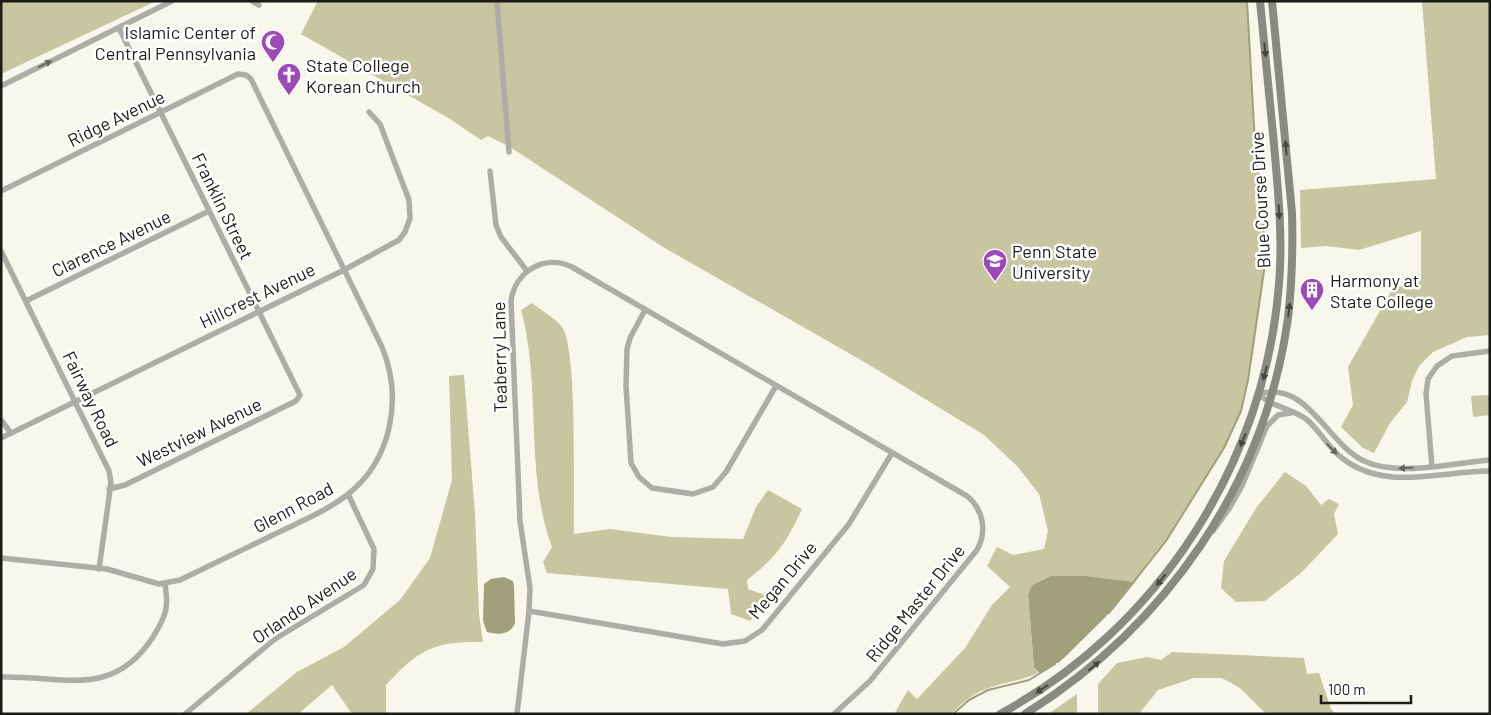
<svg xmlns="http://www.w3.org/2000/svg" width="1491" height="715" font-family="Barlow,sans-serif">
<rect width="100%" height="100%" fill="#f7f7ec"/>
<g fill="#c7c6a1">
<polygon points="1,1 156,1 1,74"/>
<path d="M 318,1 L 1247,1 L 1255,144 L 1263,210 L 1265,264 L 1248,380 L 1241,411 L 1224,448 L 1166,541 L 1135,582 L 1086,576 L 1051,576 L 1032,585 L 1028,595 L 1034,667 L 1038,673 C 1021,681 1003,682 986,689 C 972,694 961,704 951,714 L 894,714 L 908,690 L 917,699 L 965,648 L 992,605 L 1010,587 L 987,566 L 997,547 L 1013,555 L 1044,549 L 1048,531 L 1039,494 L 1018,467 L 984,435 L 866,363 L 663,247 L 510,147 L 488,136 L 481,140 L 450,119 L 301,34 Z"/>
<polygon points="1422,1 1490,1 1490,335 1467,337 1433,352 1419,366 1412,381 1407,402 1390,423 1374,453 1363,448 1341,427 1353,405 1348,367 1393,288 1417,283 1421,277 1421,231 1359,250 1326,246 1301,248 1300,190 1436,179"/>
<path d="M 532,303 C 542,311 555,318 562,327 C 578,347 573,501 574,534 L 610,529 L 671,537 L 743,539 L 756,507 L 768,490 L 802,509 C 786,543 777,557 747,580 L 748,589 L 768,596 L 762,608 L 750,621 L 731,614 L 728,589 L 547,573 L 543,562 L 552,547 C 524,472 542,386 521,310 Z"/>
<path d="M 464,375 L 475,514 L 479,614 L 483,642 C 434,641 419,649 386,685 L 386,714 L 352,714 L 332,685 L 298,714 L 246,714 L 297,672 L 344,647 L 400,600 L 430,558 L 452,480 L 449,376 Z"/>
<polygon points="1490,395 1490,415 1473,417 1471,396"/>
<polygon points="1285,472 1306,486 1321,505 1329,499 1339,504 1334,514 1338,534 1301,573 1265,601 1236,602 1221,588 1224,561 1256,508"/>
<polygon points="1172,652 1304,658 1307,674 1319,673 1331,709 1336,714 1266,714 1240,688 1222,678 1194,678 1158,690 1139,714 1098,714 1098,684 1117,663 1147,657 1161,660"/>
<polygon points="1077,694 1077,714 1048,714"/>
</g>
<g fill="#a1a07a">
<polygon points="1051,576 1086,576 1135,582 1114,608 1064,658 1040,674 1034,667 1028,595 1032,585"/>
<path d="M 504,577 L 513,581 L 514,586 L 515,623 C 510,635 499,635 487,632 L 483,621 L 484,584 L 491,579 Z"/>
</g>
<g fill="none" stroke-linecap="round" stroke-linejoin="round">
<g stroke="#a1a07a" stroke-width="2">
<polyline points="1109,613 1166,541 1224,448 1241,411 1248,380 1265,264 1263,210 1255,144 1247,1"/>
<polyline points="1058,662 1105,616"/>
<polyline points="953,714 969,700 988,690 1029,680 1055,664"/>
</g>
<g stroke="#adada8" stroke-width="5.5">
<polyline points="252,1 259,5"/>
<polyline points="497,1 509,152"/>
<polyline points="1,86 172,1"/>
<polyline points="490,171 496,225 501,237 527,271"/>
<path d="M 1,191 L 238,74 L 246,75 L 251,79 L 382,347 C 403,398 392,460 347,495 C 325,512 297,523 273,535 C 242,550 211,565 180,580 L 159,584 L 107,569 L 1,558"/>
<polyline points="1,251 109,471 111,483 99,569"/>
<polyline points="26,301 209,211"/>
<polyline points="645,310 630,338 627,349 626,386 631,463 639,477 652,488 693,494 713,487 726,472 776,386"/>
<polyline points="1,420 11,433"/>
<polyline points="1,438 344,270 399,240 405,232 410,218 409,200 380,124 369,112"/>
<path d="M 1490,460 C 1453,463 1397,477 1364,461 C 1327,444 1308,380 1259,394 C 1271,407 1291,408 1306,419 C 1320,430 1327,447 1342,458 C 1385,492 1440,471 1490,471"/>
<polyline points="1432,467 1426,394 1428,379 1437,366 1452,356 1490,351"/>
<polyline points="109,489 125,485 296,401 300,395 119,28"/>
<polyline points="1213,531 1229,509 1242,486 1267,426 1278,415 1291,413"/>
<polyline points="529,611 723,644 745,641 762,630 849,524 892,453"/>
<path d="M 1,677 C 62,675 112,700 153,637 C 166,616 169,608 165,584"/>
<polyline points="185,714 275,639 364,585 373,569 374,549 348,494"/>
<path d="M 517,714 L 529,611 L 530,588 L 520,521 L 511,301 C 515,271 545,254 572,267 L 967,496 C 984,510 987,532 977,550 L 870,681 L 834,714"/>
</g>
<g stroke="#898a82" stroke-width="8">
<path d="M 1000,714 C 1159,628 1265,463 1279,284 C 1283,237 1278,191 1274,144 C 1269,97 1265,49 1260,1"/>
<path d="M 1025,714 C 1166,626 1265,484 1288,318 C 1292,283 1293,248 1292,213 L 1272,1"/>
</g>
</g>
<defs><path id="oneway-solid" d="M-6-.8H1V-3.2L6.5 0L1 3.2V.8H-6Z" transform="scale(1.25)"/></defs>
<g fill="#474742">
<use href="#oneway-solid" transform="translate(1265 50) rotate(85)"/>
<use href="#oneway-solid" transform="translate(1286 148) rotate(-95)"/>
<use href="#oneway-solid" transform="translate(1279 212) rotate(87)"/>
<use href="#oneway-solid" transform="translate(1289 310) rotate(-84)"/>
<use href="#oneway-solid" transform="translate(1265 373) rotate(104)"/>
<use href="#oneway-solid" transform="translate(1243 440) rotate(112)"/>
<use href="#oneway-solid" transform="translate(1161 580) rotate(129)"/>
<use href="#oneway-solid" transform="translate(1094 666) rotate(-40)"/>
<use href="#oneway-solid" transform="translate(1042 689) rotate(147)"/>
</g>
<g fill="#646460">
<use href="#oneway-solid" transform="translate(45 64) rotate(-26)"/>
<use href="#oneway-solid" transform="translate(1332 449) rotate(46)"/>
<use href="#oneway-solid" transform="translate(1406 468) rotate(177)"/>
</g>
<defs>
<symbol id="mosque-pin" viewBox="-11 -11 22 30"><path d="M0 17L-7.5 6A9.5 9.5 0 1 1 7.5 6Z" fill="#9d4ab8" stroke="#fff"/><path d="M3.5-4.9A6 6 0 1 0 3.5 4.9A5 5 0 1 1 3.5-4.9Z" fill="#fff"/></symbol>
<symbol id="church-pin" viewBox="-11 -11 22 30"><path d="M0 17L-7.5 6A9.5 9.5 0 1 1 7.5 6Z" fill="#9d4ab8" stroke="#fff"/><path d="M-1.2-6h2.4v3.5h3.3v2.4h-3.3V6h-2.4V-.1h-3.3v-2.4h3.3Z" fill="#fff"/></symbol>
<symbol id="university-pin" viewBox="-11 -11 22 30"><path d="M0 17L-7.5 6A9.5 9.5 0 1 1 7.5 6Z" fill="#9d4ab8" stroke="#fff"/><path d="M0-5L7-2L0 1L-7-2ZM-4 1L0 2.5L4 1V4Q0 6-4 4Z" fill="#fff"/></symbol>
<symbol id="building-pin" viewBox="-11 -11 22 30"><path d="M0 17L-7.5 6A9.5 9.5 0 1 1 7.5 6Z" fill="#9d4ab8" stroke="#fff"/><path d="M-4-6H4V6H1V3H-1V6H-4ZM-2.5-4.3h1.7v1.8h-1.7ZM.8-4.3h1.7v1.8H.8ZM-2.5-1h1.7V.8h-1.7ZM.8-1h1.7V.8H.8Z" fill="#fff"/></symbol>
</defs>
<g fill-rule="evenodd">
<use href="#mosque-pin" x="259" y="28" width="28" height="38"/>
<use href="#church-pin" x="275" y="61" width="28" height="38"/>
<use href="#university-pin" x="981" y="247" width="28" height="38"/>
<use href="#building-pin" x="1298" y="276" width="28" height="38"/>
</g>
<g text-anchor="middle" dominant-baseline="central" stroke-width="5" stroke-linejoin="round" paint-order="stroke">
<g font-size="18" fill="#1b1b17" stroke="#fff" text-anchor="start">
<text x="256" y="32" text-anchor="end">Islamic Center of<tspan x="256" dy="21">Central Pennsylvania</tspan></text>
<text x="306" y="65">State College<tspan x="306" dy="21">Korean Church</tspan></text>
<text x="1012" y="251">Penn State<tspan x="1012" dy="21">University</tspan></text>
<text x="1330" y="280">Harmony at<tspan x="1330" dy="21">State College</tspan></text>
</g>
<g font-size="18" fill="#1b1b17" stroke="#fff">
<text transform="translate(116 118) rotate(-26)">Ridge Avenue</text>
<text transform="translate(1260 200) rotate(-93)">Blue Course Drive</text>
<text transform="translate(223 206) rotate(64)">Franklin Street</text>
<text transform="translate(111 243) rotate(-26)">Clarence Avenue</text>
<text transform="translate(257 295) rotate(-26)">Hillcrest Avenue</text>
<text transform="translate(499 357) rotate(-91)">Teaberry Lane</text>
<text transform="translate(91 399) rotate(64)">Fairway Road</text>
<text transform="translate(199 432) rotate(-26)">Westview Avenue</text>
<text transform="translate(293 507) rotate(-28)">Glenn Road</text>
<text transform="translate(782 580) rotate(-50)">Megan Drive</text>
<text transform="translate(915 603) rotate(-51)">Ridge Master Drive</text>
<text transform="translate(304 605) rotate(-34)">Orlando Avenue</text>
</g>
</g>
<rect width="1491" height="715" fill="none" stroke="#1b1b17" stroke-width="5"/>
<path d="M1321 695v8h90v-8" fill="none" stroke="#1b1b17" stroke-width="2.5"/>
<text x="1328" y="695" font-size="15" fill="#1b1b17" stroke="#ffffff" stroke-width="4" paint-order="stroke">100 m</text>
</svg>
